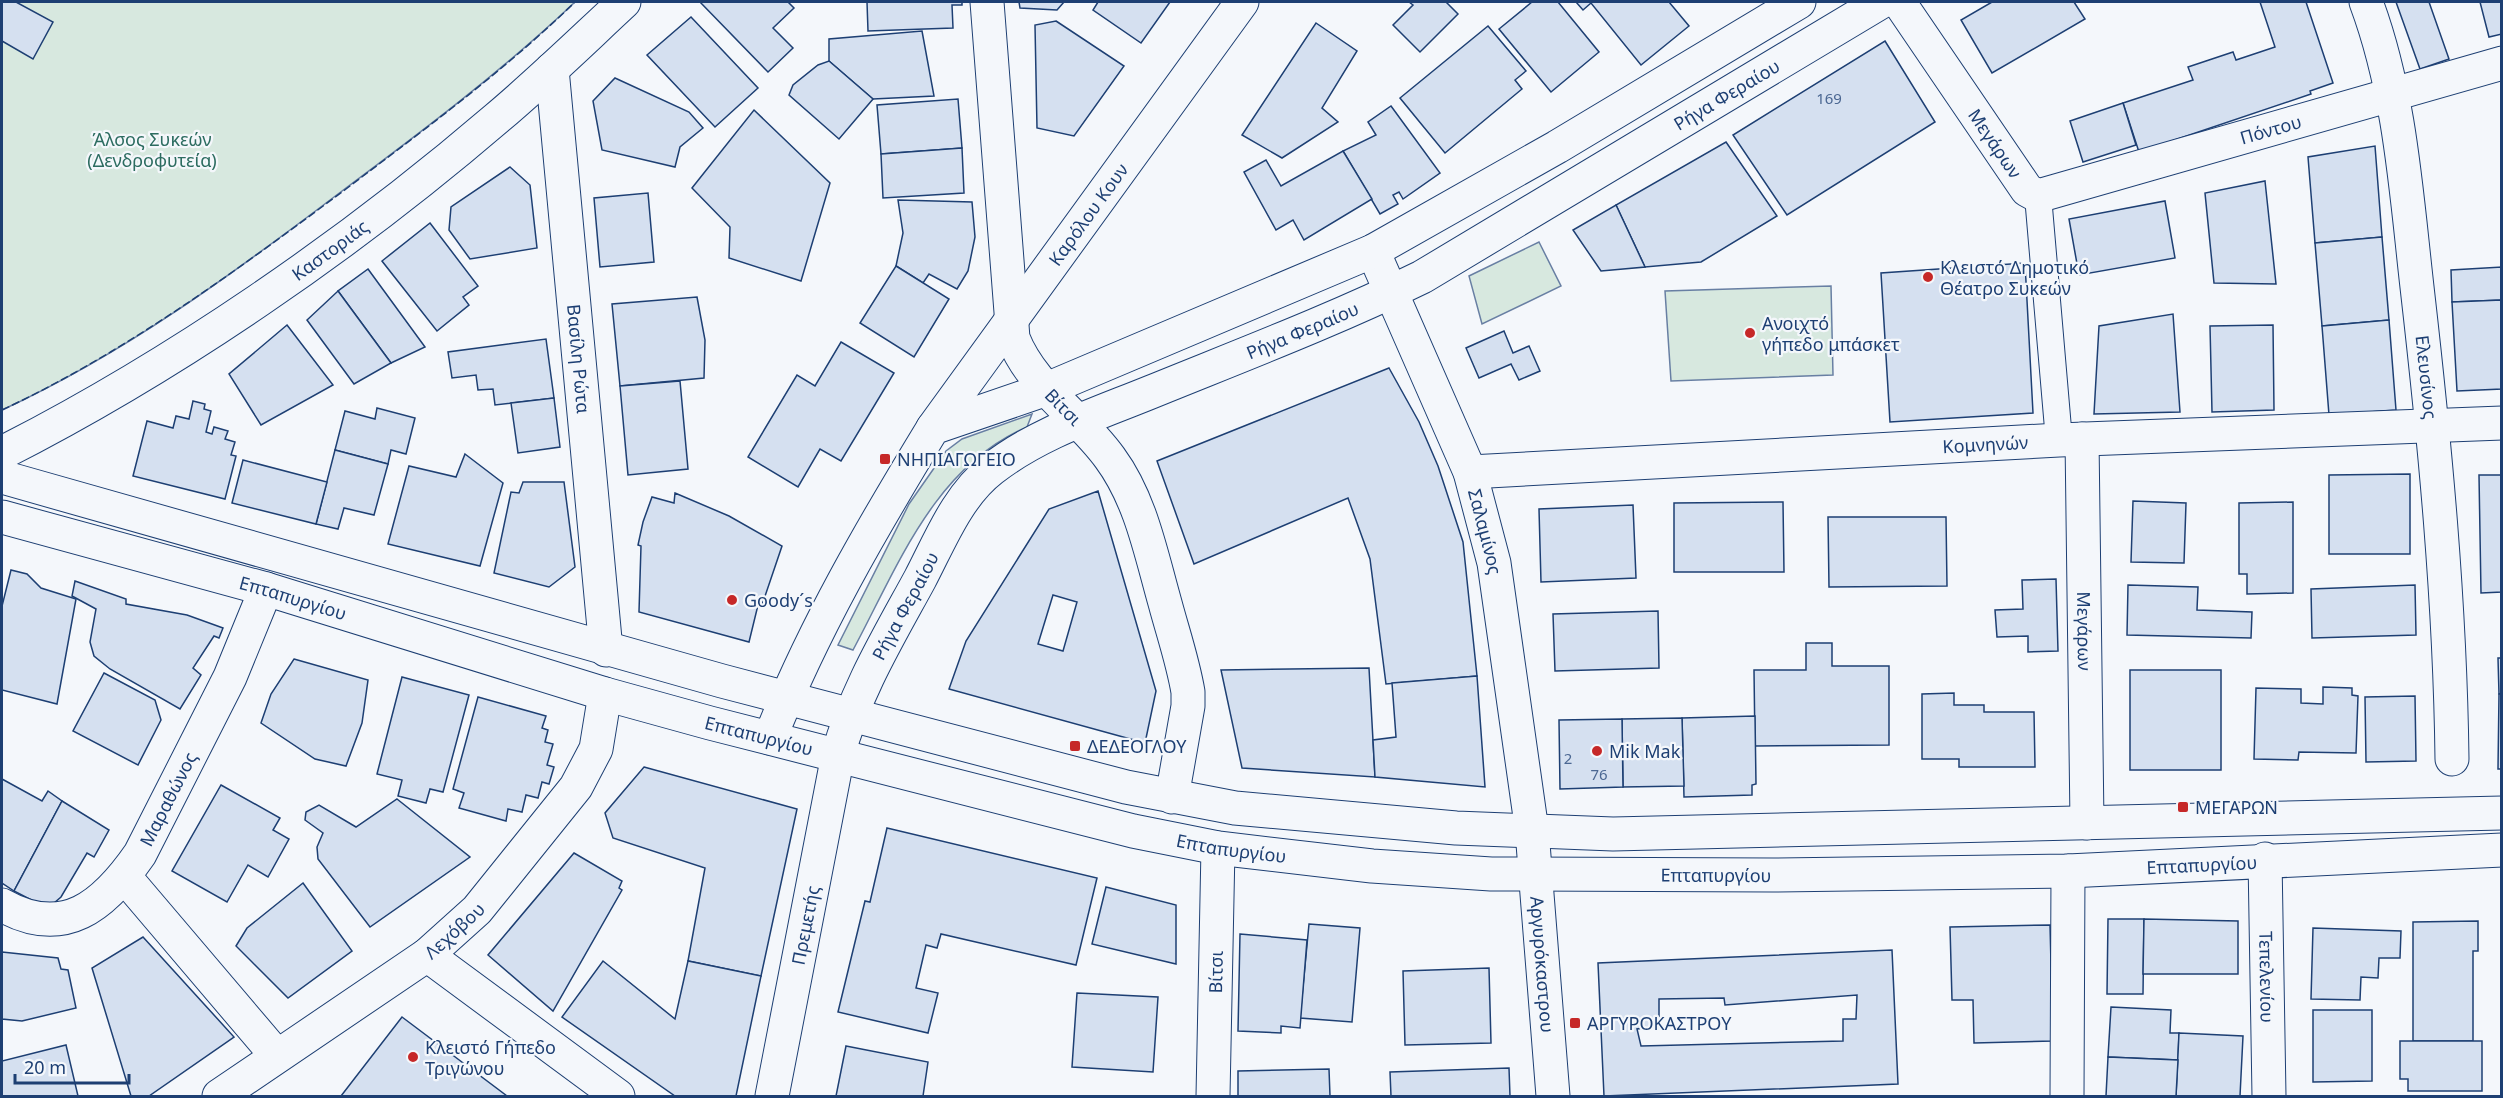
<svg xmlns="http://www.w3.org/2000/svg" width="2503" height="1098" font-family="'Noto Sans',sans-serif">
<rect width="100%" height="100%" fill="#f4f7fb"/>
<g fill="#d7e8df" stroke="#687fa3" stroke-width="1.5">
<path d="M 2,2 L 575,2 C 501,72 420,133 338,194 C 231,275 124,354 2,410 Z"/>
<polygon points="1539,242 1561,286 1482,324 1469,276"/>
<polygon points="1831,286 1833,375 1671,381 1665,291"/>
<path d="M 1032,414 L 1027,427 C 934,467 898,566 853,650 L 838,645 L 909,504 L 946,451 L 962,439 Z"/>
</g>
<g fill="#d5e0f0" stroke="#1d3f73" stroke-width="1.5" fill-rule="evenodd">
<polygon points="2,2 16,2 53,22 33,59 2,41"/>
<polygon points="700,2 788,2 794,8 773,28 793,48 768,72"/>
<polygon points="867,2 962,2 962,5 952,5 953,28 868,31"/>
<polygon points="1019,2 1064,2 1057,10 1020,8"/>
<polygon points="1098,2 1170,2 1141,43 1093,10"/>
<polygon points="1409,2 1446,2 1458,14 1420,52 1393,25 1413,5"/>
<polygon points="1532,2 1558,2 1599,52 1551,92 1499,29"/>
<polygon points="1576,2 1669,2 1689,26 1641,65 1591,3 1583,10"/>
<polygon points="1992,2 2074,2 2085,19 1992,73 1961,20"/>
<polygon points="2260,2 2306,2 2333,83 2310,91 2311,94 2139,152 2123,103 2193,80 2188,67 2233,52 2236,60 2275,47"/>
<polygon points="2396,2 2429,2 2449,59 2420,69"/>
<polygon points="2480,2 2502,2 2502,34 2489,37"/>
<polygon points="691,17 758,88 715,127 647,55"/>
<polygon points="1056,21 1124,66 1074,136 1037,128 1035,25"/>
<polygon points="1316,23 1357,51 1322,108 1338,122 1282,158 1242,135"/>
<polygon points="1488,26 1526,71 1515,80 1522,89 1445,153 1400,98"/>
<polygon points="922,31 934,96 873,99 829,61 829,39"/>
<polygon points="1885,41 1935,122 1787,215 1733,135"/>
<polygon points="829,61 873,99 839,139 789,95 793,85 818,65"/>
<polygon points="615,78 689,112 703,128 680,147 675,167 602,150 593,101"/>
<polygon points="958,99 962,148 881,154 877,105"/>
<polygon points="2123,103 2136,145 2083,162 2070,121"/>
<polygon points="1391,106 1440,173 1403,199 1399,192 1393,195 1398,204 1380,214 1343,151 1376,135 1368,122"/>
<polygon points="754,110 830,183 801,281 729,258 730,227 692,188"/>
<polygon points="1726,142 1777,216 1701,262 1645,267 1616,205"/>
<polygon points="2375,146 2382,237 2315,243 2308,157"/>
<polygon points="962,148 964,193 883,198 881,154"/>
<polygon points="1343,151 1372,199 1304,240 1293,220 1276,230 1244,172 1266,160 1281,186"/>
<polygon points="510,167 530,185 537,248 470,259 449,230 451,207"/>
<polygon points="2265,181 2276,284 2214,283 2205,193"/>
<polygon points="648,193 654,262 600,267 594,198"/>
<polygon points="898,200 972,202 975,237 968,271 957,289 929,274 923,283 896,266 903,233"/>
<polygon points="2165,201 2175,258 2079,275 2069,219"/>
<polygon points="1616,205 1645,267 1601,271 1573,230"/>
<polygon points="430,223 478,286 463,297 469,305 437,331 382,261"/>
<polygon points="2382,237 2389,320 2322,326 2315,243"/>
<polygon points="2025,263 2033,413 1890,422 1881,273"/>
<polygon points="896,266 949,299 914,357 860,323"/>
<polygon points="2502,267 2502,300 2452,302 2451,270"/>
<polygon points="368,269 425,347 391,363 338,291"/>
<polygon points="338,291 391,363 354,384 307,320"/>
<polygon points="697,297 705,340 704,378 620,386 612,304"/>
<polygon points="2502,300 2502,389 2457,391 2452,302"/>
<polygon points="2173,314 2180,412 2094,414 2099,326"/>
<polygon points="2389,320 2396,410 2329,415 2322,326"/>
<polygon points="287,325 333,385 261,425 229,374"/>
<polygon points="2273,325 2274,410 2212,412 2210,326"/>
<polygon points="1504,331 1513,353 1529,346 1540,371 1519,380 1511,364 1479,378 1466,348"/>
<polygon points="546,339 554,398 495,405 493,389 478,390 476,375 452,378 448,352"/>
<polygon points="841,342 894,373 841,461 820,449 798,487 748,457 797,375 815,386"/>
<polygon points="1389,368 1419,422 1438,466 1463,542 1477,676 1386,684 1370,559 1348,498 1194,564 1157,461"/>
<polygon points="680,381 688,469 628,475 620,386"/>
<polygon points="554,398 560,447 518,453 511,403"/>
<polygon points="193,401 205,404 204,409 211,411 206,432 212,434 214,427 228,431 225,439 235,442 231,455 236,456 225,499 133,476 147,421 173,428 176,416 189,419"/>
<polygon points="377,408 415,418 406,454 391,450 388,464 335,450 345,411 375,419"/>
<polygon points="335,450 388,464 374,515 344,508 338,529 316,524"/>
<polygon points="465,454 503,483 480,566 388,544 409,466 456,477"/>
<polygon points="243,460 327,482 316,524 232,503"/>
<polygon points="2410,474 2410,554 2329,554 2329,475"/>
<polygon points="2479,475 2502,475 2502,592 2481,593"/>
<polygon points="523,482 564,482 575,567 549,587 494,573 511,492 519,493"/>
<path d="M 1098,491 L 1156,691 L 1145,743 L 949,689 L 966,641 L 1049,509 ZM 1053,595 L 1077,602 L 1063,651 L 1038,644 Z"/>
<polygon points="675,493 729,516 782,546 762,605 758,605 749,642 639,612 641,546 638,545 643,522 652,497 674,503"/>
<polygon points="2133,501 2186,503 2184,563 2131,562"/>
<polygon points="1783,502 1784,572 1674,572 1674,503"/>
<polygon points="2293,502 2293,593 2247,594 2247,574 2239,574 2239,503"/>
<polygon points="1633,505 1636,578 1541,582 1539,509"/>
<polygon points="1828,517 1946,517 1947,586 1829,587"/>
<polygon points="11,570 27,574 41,588 76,599 57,704 2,690 2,606"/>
<polygon points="2056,579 2058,651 2028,652 2028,636 1997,637 1995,610 2023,609 2022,580"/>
<polygon points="75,581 126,599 126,604 187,615 223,628 219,638 214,636 193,668 201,675 180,709 110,669 94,656 90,642 96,609 72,596"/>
<polygon points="2128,585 2198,587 2197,610 2252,612 2251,638 2127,635"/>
<polygon points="2415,585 2416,635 2312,638 2311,589"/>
<polygon points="1658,611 1659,668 1555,671 1553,614"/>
<polygon points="1806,643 1832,643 1832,666 1889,666 1889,745 1755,746 1754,670 1806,670"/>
<polygon points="2498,658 2502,658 2502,694 2499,694"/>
<polygon points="294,659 368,680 362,723 346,766 315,759 261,723 271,694"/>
<polygon points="1369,668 1375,777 1242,768 1221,670"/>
<rect x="2130" y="670" width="91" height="100"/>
<polygon points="104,673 155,700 161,720 138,765 73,731"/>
<polygon points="1477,676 1485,787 1375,777 1373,740 1396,737 1392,683"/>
<polygon points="402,677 469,695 443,792 430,789 426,803 398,796 402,780 377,774"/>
<polygon points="2323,687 2352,688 2352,695 2358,696 2356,753 2299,752 2298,760 2254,759 2256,688 2301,689 2301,703 2323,704"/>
<polygon points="1954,693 1954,705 1984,705 1984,712 2034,712 2035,767 1959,767 1959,759 1922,759 1922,694"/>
<polygon points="2499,694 2502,694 2502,769 2498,769"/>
<polygon points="2415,696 2416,761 2366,762 2365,697"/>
<polygon points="478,697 546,716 542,728 548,730 545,742 553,744 547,765 554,767 549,784 542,782 538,798 526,795 522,812 508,809 506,821 459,808 464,793 453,789"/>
<polygon points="1755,716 1756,784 1752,785 1752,795 1684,797 1682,718"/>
<polygon points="1682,718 1684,786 1623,787 1622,719"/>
<polygon points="1622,719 1623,787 1560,789 1559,720"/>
<polygon points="644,767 797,809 761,976 688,961 705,868 613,838 605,813"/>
<polygon points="2,779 42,801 48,791 62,801 14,891 2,883"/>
<polygon points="221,785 280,818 273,830 289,839 268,877 248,865 227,902 172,871"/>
<polygon points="397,799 470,857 370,927 318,859 317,847 323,833 305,820 306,812 319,805 356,827"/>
<polygon points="62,801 109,830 94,857 87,853 61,897 54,903 41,905 14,891"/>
<polygon points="887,828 1097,878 1076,965 941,934 937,948 926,945 916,988 938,993 928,1033 838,1012 865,901 870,902"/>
<polygon points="574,853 622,881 619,888 622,890 553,1011 488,955"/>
<polygon points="303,883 352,951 288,998 236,946 247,928"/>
<polygon points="1106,887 1176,905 1176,964 1092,944"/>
<polygon points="2108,919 2144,919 2143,994 2107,994"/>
<polygon points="2144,919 2238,921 2238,974 2143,974"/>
<polygon points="2478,921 2478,951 2473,951 2473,1041 2413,1041 2413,922"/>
<polygon points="1309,924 1360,928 1352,1022 1300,1018"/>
<polygon points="2050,925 2053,1041 1974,1043 1973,1000 1952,1000 1950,927"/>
<polygon points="2313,928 2401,931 2400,958 2379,958 2378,978 2361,977 2360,1000 2311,999"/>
<polygon points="1240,934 1307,940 1300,1028 1281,1026 1281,1033 1238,1031"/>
<polygon points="143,937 234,1037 149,1096 131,1096 92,968"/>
<path d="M 1892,950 L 1898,1084 L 1604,1096 L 1598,963 ZM 1857,995 L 1856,1019 L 1843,1019 L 1843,1041 L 1641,1046 L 1637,1029 L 1659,1026 L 1659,999 L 1724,998 L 1725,1005 Z"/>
<polygon points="2,952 58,958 61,969 68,970 76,1008 22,1021 2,1019"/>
<polygon points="603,961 675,1019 688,961 761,976 736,1096 675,1096 562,1017"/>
<polygon points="1489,968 1491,1043 1405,1045 1403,971"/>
<polygon points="1077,993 1158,997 1153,1072 1072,1067"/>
<polygon points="2111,1007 2171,1010 2170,1033 2179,1033 2178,1060 2108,1057"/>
<polygon points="2313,1010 2372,1010 2372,1081 2313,1082"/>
<polygon points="402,1017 507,1096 341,1096"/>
<polygon points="2179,1033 2243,1036 2240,1096 2176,1096"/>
<polygon points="2400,1041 2482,1041 2482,1091 2408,1091 2408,1079 2400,1079"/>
<polygon points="66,1045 78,1096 2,1096 2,1061"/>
<polygon points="846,1046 928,1062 923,1096 836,1096"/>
<polygon points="2108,1057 2178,1060 2176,1096 2106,1096"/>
<polygon points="1509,1068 1510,1096 1391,1096 1390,1072"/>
<polygon points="1329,1069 1330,1096 1238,1096 1238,1071"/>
</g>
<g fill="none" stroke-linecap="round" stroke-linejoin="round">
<defs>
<polyline id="pedestrian" points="2038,196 2059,440"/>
<g id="minor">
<path id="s1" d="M 987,2 L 1013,338 C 1032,387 1080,416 1110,458 C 1141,500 1151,554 1165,603 C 1173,633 1183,662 1188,692 L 1188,706 L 1172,797"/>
<path id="s2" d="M 1899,2 L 2027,190 L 2038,196 L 2502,63"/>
<path id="s3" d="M 2366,2 C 2400,93 2406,190 2417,287 C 2435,444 2450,601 2452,759"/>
<path id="s4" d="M 552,69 L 606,650"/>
<path id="s5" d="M 1373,251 L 1470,472 L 1494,563 L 1532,831 L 1553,1096"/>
<path id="s6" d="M 2082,439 L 2087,823"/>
<path id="s7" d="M 2,453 C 175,365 349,245 497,118 C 541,81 582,41 624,2"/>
<path id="s8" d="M 1470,472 L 2059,440 L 2502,423"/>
<path id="s9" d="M 2265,859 L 2269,1096"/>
<polyline points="124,876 277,1056"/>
<path id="s10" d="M 2,905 C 64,940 104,906 140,854 L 230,677 L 266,589"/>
<polyline points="427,955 618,1096"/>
<path id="s11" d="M 219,1096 L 427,955 L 477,910 L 576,787 L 596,749 L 605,694"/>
<path id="s12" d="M 772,1096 L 838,755"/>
<path id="s13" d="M 1213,1096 L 1218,848"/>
<polyline points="2067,1096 2068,871"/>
</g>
<g id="tertiary">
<path id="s14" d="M 933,428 L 1242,2"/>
<path d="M 770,738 C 813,629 872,528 933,428 L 1047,389 L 1373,251 L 1557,147 L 1799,2"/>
<path id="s15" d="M 838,755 C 855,692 889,636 920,579 C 940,541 957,496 992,469 C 1038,433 1097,414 1151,392 C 1242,355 1334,320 1422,277 L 1881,2"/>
</g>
<g id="secondary">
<polyline points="2,477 722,681 1126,787 1235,808 1456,828 1613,834 2502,813"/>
<path id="s16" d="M 2,517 L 266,589 L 605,694 L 710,723 L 1133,831 L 1218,848 L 1372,866 L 1491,874 L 1773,875 L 2068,871 L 2502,850"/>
</g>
</defs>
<use href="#pedestrian" stroke="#1d3f73" stroke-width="28"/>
<use href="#minor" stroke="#1d3f73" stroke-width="35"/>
<use href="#tertiary" stroke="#1d3f73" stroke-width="35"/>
<use href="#secondary" stroke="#1d3f73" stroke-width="35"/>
<use href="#pedestrian" stroke="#f4f7fb" stroke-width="26"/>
<use href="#minor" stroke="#f4f7fb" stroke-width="33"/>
<use href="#tertiary" stroke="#f4f7fb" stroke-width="33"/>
<use href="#secondary" stroke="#f4f7fb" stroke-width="33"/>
<path stroke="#1d3f73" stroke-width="1.5" stroke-dasharray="8 3" stroke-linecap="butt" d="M 2,410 C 126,352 236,271 346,189 C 425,129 504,71 575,2"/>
</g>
<g fill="#c62828" stroke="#f4f7fb" stroke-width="2">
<circle cx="1928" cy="277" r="6"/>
<circle cx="1750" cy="333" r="6"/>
<rect x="879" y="453" width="12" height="12" rx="3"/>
<circle cx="732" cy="600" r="6"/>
<rect x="1069" y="740" width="12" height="12" rx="3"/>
<circle cx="1597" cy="751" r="6"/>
<rect x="2177" y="801" width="12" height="12" rx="3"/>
<rect x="1569" y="1017" width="12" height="12" rx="3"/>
<circle cx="413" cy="1057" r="6"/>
</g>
<g text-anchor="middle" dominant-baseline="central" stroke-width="4.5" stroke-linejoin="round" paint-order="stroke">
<g font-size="15" fill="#4b6792">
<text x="1829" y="98">169</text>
<text x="1568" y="758">2</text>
<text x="1599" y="774">76</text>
</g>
<g font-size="18" fill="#1d3f73" stroke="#f4f7fb">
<text stroke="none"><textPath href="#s15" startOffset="1154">Ρήγα Φεραίου</textPath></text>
<text stroke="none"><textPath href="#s2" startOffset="482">Πόντου</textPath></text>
<text stroke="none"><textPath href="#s2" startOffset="171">Μεγάρων</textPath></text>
<text stroke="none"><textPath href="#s14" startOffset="264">Καρόλου Κουν</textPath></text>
<text stroke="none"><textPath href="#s7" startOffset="386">Καστοριάς</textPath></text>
<text stroke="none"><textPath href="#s15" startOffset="668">Ρήγα Φεραίου</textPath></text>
<text stroke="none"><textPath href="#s4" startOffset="291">Βασίλη Ρώτα</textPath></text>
<text stroke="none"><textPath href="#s3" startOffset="381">Ελευσίνος</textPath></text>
<text stroke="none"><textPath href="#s1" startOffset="423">Βίτσι</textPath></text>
<text stroke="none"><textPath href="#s8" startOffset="516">Κομνηνών</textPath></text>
<text stroke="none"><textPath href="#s5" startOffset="303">Σαλαμίνος</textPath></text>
<text stroke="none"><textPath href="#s16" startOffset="302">Επταπυργίου</textPath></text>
<text stroke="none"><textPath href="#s15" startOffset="164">Ρήγα Φεραίου</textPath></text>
<text stroke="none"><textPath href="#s6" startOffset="192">Μεγάρων</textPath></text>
<text stroke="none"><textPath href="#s16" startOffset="788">Επταπυργίου</textPath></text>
<text stroke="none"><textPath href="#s10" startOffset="228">Μαραθώνος</textPath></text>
<text stroke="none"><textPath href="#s16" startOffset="1274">Επταπυργίου</textPath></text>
<text stroke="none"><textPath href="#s16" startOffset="2246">Επταπυργίου</textPath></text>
<text stroke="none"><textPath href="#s16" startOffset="1760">Επταπυργίου</textPath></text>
<text stroke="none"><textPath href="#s12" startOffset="174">Πρεμετής</textPath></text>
<text stroke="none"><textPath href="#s11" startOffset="288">Λεχόβου</textPath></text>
<text stroke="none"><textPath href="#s5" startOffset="740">Αργυρόκαστρου</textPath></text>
<text stroke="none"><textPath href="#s13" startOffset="124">Βίτσι</textPath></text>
<text stroke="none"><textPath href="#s9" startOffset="118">Τεπελενίου</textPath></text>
</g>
<g font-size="18" fill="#2c6c60" stroke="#f4f7fb">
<text x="152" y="139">Άλσος Συκεών<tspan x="152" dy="21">(Δενδροφυτεία)</tspan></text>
</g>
<g font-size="18" fill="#1d3f73" stroke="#f4f7fb" text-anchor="start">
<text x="1940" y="267">Κλειστό Δημοτικό<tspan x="1940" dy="21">Θέατρο Συκεών</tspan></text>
<text x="1762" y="323">Ανοιχτό<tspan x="1762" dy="21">γήπεδο μπάσκετ</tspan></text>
<text x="897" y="459">ΝΗΠΙΑΓΩΓΕΙΟ</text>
<text x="744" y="600">Goody´s</text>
<text x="1087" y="746">ΔΕΔΕΟΓΛΟΥ</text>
<text x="1609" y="751">Mik Mak</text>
<text x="2195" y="807">ΜΕΓΑΡΩΝ</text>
<text x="1587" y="1023">ΑΡΓΥΡΟΚΑΣΤΡΟΥ</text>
<text x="425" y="1047">Κλειστό Γήπεδο<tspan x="425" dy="21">Τριγώνου</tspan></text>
</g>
</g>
<rect width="2503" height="1098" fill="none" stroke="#1d3f73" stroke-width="6"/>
<path d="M15 1074v9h114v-9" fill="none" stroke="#1d3f73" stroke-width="3"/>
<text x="24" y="1074" font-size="18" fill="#1d3f73" stroke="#f4f7fb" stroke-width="4.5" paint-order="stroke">20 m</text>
</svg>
